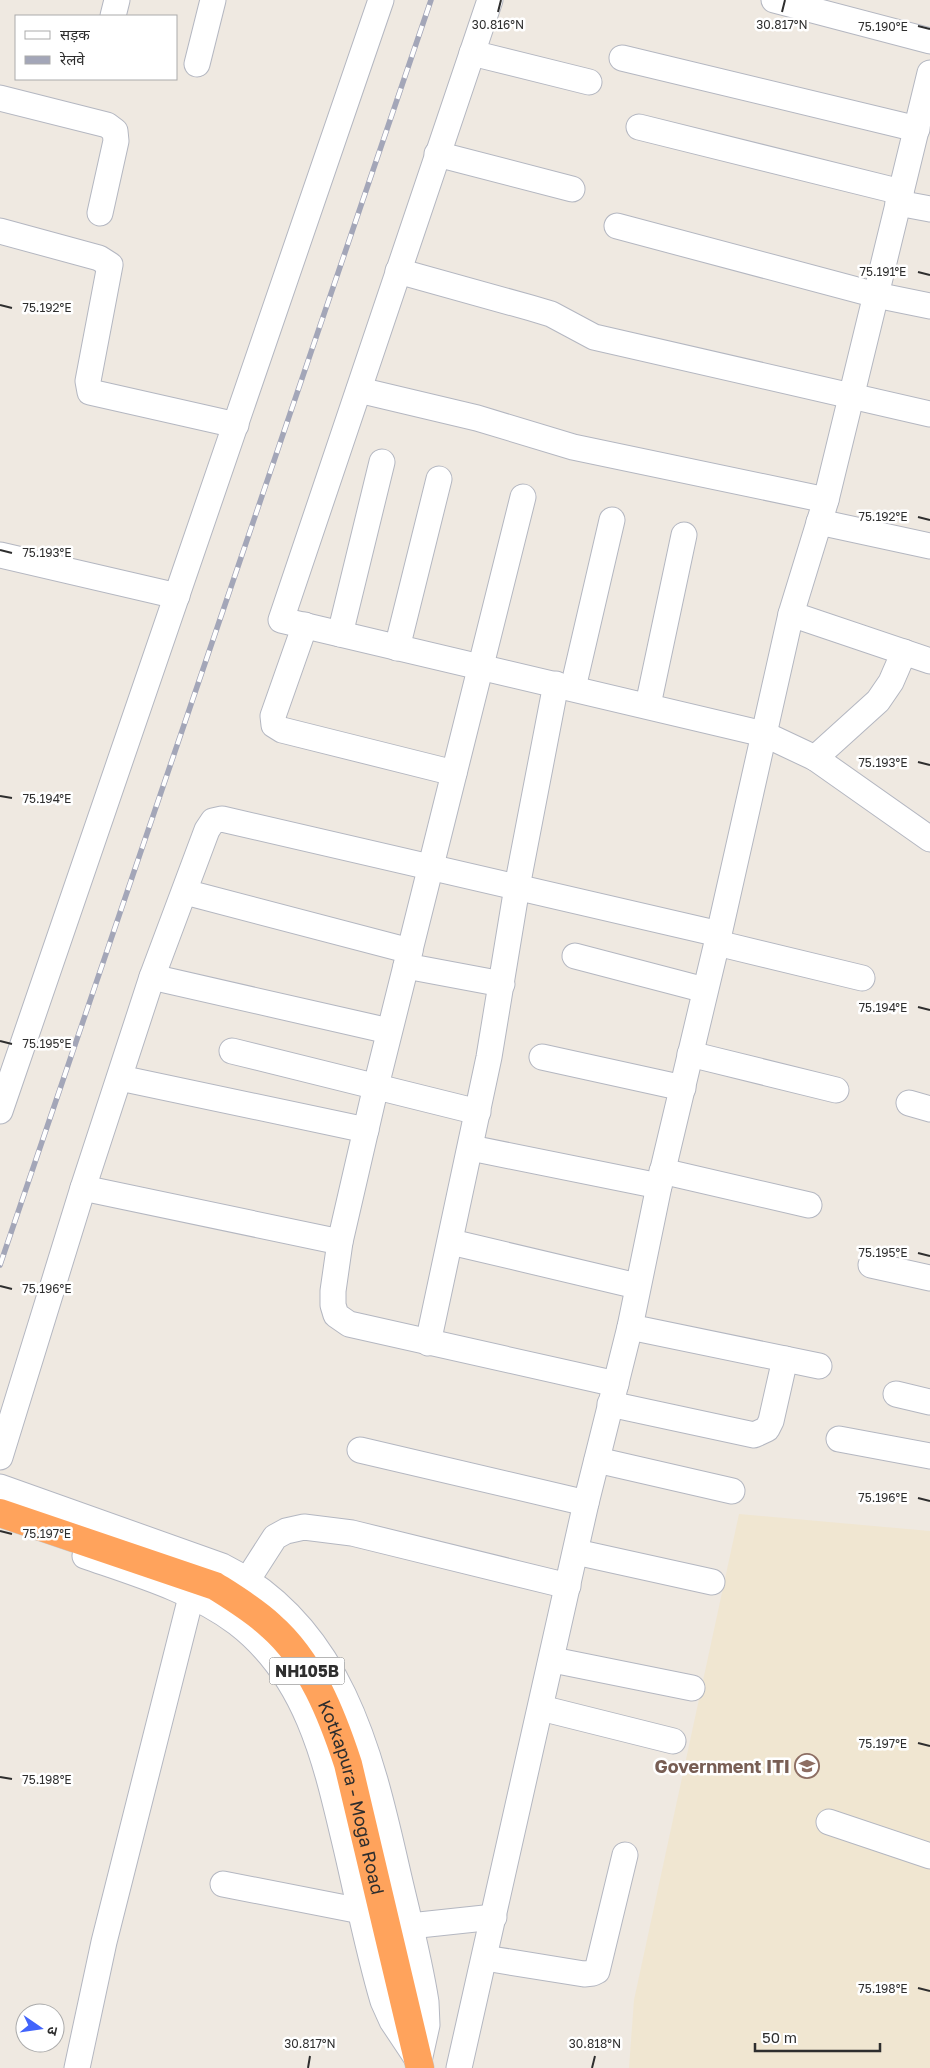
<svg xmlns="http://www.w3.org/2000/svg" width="930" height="2068" font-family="'Golos Text','Noto Sans Devanagari',sans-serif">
<rect width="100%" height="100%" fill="#efe9e1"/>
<polygon fill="#f0e6d1" points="739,1514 930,1531 930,2068 629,2068 634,2000"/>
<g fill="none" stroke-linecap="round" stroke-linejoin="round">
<defs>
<g id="minor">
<polyline points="490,0 281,620 764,734 815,758 930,839"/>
<polyline points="774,0 930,41"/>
<polyline points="113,16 117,0"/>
<polyline points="472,53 589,82"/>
<polyline points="622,58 917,129"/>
<polyline points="197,64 213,0"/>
<polyline points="0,98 107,125 115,131 116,141 100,213"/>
<polyline points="639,127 901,192"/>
<polyline points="437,154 572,189"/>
<polyline points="898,203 930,209"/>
<polyline points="617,226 876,295 930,306"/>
<polyline points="0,231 99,258 110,265 88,381 90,392 236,425"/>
<polyline points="398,271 531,308 551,314 594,337 930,414"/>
<polyline points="359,390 477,418 573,447 826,500"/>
<polyline points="523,497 376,1086 340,1242 333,1291 333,1305 336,1315 349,1324 616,1384"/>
<polyline points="819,522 930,546"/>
<polyline points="0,555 177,596"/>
<polyline points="791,614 930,661"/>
<polyline points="305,625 273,716 274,725 282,730 454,773"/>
<polyline points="340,634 382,462"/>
<polyline points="397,648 439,479"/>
<polyline points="573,688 612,520"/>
<polyline points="648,705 684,535"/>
<polyline points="815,758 878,701 891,682 904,652"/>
<polyline points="185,892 410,951"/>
<polyline points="717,943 862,978"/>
<polyline points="575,956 705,990"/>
<polyline points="406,966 502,984"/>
<polyline points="152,977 389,1031"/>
<polyline points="232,1051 478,1112"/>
<polyline points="690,1054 836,1090"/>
<polyline points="542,1057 683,1088"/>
<polyline points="120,1078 366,1130"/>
<polyline points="909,1103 930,1109"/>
<polyline points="0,1111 381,0"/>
<polyline points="471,1148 659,1186"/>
<polyline points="662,1171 809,1205"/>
<polyline points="83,1188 340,1242"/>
<polyline points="451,1242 637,1286"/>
<polyline points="871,1265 930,1278"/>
<polyline points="630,1327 819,1366"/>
<polyline points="428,1343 489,1057 517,887 556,684"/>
<polyline points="896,1394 930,1402"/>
<polyline points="610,1404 754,1435 767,1429 771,1421 785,1359"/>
<polyline points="839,1439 930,1456"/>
<polyline points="360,1450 586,1503"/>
<polyline points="0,1457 83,1188 152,977 207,830 213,821 222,819 719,934"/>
<polyline points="597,1460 732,1491"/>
<path d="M 0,1487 L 222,1566 C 340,1625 370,1750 397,1869 C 407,1913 419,1957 426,2002 L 427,2025 L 419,2061"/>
<polyline points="576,1552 712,1582"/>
<path d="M 85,1556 C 134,1573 195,1591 237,1623 C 306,1676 325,1758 344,1839 C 357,1893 367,1947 383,2001 L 392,2021 L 416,2057"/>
<polyline points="248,1579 275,1537 286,1531 304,1527 352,1533 568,1586"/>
<polyline points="553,1660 692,1688"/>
<polyline points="541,1708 673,1741"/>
<polyline points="829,1822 930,1856"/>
<polyline points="223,1884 361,1911"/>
<polyline points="410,1926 494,1917"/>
<polyline points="485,1958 584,1974 593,1973 597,1971 625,1855"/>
<polyline points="77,2068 104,1942 191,1597"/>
<polyline points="459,2068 586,1503 630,1327 659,1186 719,934 791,614 826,500 930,73"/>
</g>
<g id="highway">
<path id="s1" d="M 0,1513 L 215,1586 C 234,1598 254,1610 271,1626 C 311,1661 332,1715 348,1764 L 420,2068"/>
</g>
</defs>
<use href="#minor" stroke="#b4b7c1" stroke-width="27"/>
<use href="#highway" stroke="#c9c9c9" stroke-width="29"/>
<use href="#minor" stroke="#fff" stroke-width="25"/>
<use href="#highway" stroke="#ffa35c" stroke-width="28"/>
<defs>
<polyline id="rail" points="0,1265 431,0"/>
</defs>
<use href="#rail" stroke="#a3a6b8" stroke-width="5.5"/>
<use href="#rail" stroke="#fff" stroke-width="4" stroke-dasharray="11" stroke-linecap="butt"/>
</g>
<path fill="none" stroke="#2e2e2e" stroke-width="2" d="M 498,12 L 501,0M 782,12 L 785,0M 918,26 L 930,29M 918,272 L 930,275M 0,305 L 12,308M 918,517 L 930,520M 0,550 L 12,553M 918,762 L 930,765M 0,796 L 12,798M 918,1007 L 930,1010M 0,1041 L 12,1044M 918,1253 L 930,1256M 0,1286 L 12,1289M 918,1498 L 930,1501M 0,1531 L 12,1534M 918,1743 L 930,1746M 0,1777 L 12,1779M 918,1988 L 930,1991M 308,2068 L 310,2056M 592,2068 L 595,2056"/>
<defs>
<symbol id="university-ring" viewBox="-11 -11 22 22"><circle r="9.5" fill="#fff" stroke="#8d6e63" stroke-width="1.5"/><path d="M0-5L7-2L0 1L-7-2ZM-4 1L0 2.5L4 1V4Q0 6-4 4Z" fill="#8d6e63"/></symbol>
</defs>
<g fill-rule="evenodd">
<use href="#university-ring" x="793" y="1752" width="28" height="28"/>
</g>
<g text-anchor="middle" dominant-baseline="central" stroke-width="5" stroke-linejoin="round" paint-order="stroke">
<rect fill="#fff" stroke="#6d6d6d" stroke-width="1" x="269.5" y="1657.5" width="75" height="27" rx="4"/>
<g font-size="16" font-weight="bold" fill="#2e2e2e">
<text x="307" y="1671">NH105B</text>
</g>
<g font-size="18" font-weight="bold" fill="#785e54" stroke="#fff" text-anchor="end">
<text x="790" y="1766">Government ITI</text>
</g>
<g font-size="18" fill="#2e2e2e" stroke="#fff">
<text stroke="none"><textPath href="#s1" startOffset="489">Kotkapura - Moga Road</textPath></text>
</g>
</g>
<g font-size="12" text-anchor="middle" fill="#2e2e2e" stroke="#fff" stroke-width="5" stroke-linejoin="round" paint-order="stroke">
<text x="498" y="29">30.816°N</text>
<text x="782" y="29">30.817°N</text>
<text x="883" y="31">75.190°E</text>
<text x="883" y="276">75.191°E</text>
<text x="47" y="312">75.192°E</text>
<text x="883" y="521">75.192°E</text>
<text x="47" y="557">75.193°E</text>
<text x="883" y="767">75.193°E</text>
<text x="47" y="803">75.194°E</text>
<text x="883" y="1012">75.194°E</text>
<text x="47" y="1048">75.195°E</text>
<text x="883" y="1257">75.195°E</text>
<text x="47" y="1293">75.196°E</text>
<text x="883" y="1502">75.196°E</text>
<text x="47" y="1538">75.197°E</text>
<text x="883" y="1748">75.197°E</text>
<text x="47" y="1784">75.198°E</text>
<text x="883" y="1993">75.198°E</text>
<text x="310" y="2048">30.817°N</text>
<text x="595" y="2048">30.818°N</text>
</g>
<rect x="15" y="15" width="162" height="65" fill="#ffffff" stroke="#ababab"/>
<rect x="25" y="31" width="25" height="8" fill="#ffffff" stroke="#ababab"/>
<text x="60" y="40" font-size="15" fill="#2e2e2e">सड़क</text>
<rect x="25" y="56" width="25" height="8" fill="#a3a6b8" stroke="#ababab"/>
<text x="60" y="65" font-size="15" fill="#2e2e2e">रेलवे</text>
<g transform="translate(40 2028) rotate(103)"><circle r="24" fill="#ffffff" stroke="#ababab"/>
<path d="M0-4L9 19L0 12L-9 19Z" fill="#4264fb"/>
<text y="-8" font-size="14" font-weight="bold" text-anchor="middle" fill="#2e2e2e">उ</text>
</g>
<path d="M755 2043v8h125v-8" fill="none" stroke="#2e2e2e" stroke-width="2.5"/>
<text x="762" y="2043" font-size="15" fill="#2e2e2e" stroke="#ffffff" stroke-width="4" paint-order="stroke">50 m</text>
</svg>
